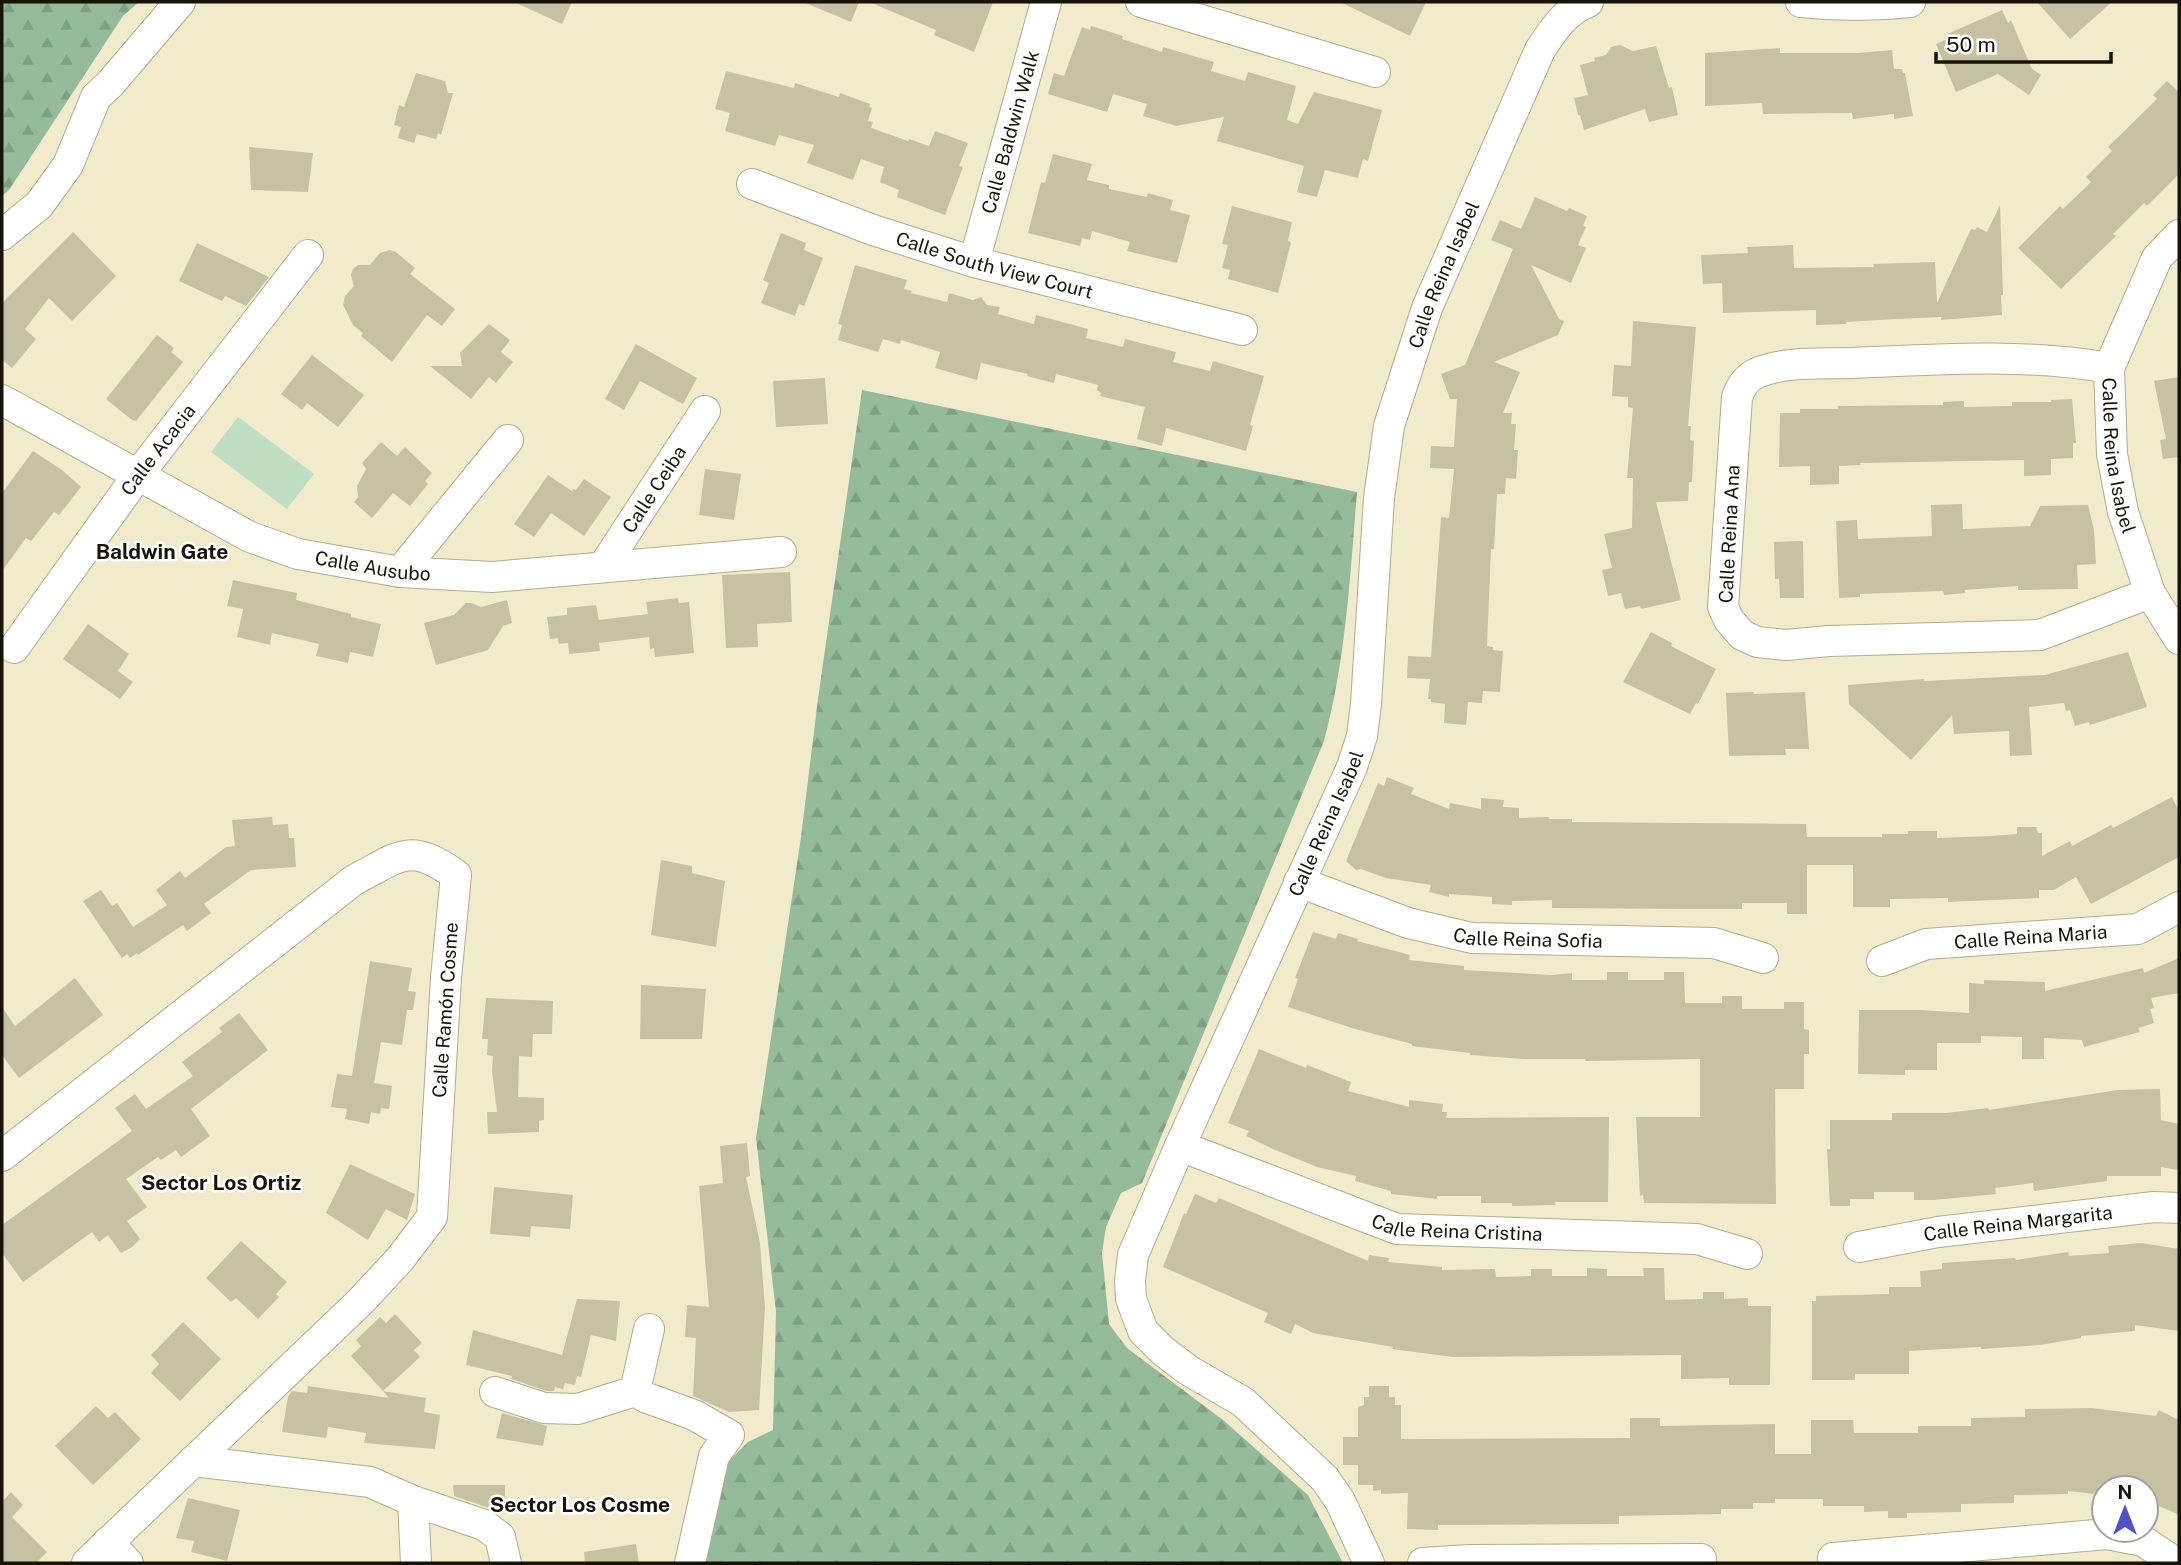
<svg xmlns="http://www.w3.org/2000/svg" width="2181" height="1565" font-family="'Public Sans',sans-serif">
<defs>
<pattern id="forest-firs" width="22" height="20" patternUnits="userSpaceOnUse" patternTransform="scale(1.75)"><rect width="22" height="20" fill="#95bb9b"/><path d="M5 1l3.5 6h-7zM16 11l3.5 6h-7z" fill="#80a084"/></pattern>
</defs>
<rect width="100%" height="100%" fill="#f1ebcc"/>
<g fill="url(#forest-firs)">
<polygon points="2,2 139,2 123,16 9,190 2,196"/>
<path d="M 862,390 L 1357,492 C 1350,576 1346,659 1324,741 L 1142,1183 L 1121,1193 L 1106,1227 L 1102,1253 L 1109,1324 L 1127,1348 L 1223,1420 L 1308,1495 L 1343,1563 L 693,1563 L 727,1463 L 748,1442 L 773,1430 L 776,1312 L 756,1138 L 801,837 L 818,699 Z"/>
</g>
<polygon fill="#bfdec4" points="238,417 314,474 287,509 211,452"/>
<g fill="#c7c1a3">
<polygon points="514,2 572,2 562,24"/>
<polygon points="803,2 859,2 851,22"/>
<polygon points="869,2 993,2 974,52 934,35 936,30"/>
<polygon points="1340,2 1426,2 1410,36"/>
<polygon points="2037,2 2112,2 2070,39"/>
<polygon points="2002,10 2008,23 2011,20 2032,69 2041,75 2029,95 1998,74 1956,92 1936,44 1947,39 1945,35"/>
<polygon points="1091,26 1123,36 1122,39 1162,52 1163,47 1214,62 1211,71 1245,81 1248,72 1296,86 1287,120 1298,124 1314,92 1382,110 1368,161 1363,159 1358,178 1325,170 1317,197 1297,192 1304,166 1217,141 1224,117 1176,126 1143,116 1147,104 1113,94 1107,112 1048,94 1054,73 1064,76 1082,27 1090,30"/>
<polygon points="1620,45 1633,51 1656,46 1669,88 1672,87 1678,115 1649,122 1645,109 1584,130 1580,115 1578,115 1574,98 1588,95 1580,65 1595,61 1594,58 1606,55 1611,47"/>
<polygon points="1780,48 1780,53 1858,53 1892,50 1894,69 1902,69 1903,73 1905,73 1913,116 1894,119 1894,114 1853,119 1852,113 1763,114 1762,103 1705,106 1705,53"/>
<polygon points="726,71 794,88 795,83 839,97 840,93 870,104 869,107 872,108 868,121 873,122 871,128 908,141 909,139 929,146 935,131 968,143 959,166 963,167 945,215 897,197 899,190 880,182 884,167 861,159 853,180 807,163 814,145 779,135 775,146 725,131 730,113 715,109"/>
<polygon points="416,73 445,81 448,93 453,93 441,135 438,133 436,139 417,134 414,143 398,138 401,127 394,125 399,105 404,107"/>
<polygon points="2167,81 2179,92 2179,174 2147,206 2144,203 2113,234 2116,236 2061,289 2018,248 2060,206 2063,209 2091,182 2086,177 2112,151 2108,147 2157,99 2153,95"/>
<polygon points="249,147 313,153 308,192 251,190"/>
<polygon points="1053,154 1092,164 1087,180 1109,185 1109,189 1147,197 1148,193 1173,200 1170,210 1190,215 1177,263 1127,251 1130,242 1092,231 1090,240 1082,238 1080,246 1028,233 1041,182 1045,183"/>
<polygon points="1535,197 1567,211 1569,208 1587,216 1583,226 1586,227 1578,245 1586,248 1571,283 1531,265 1559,319 1564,321 1558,335 1494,362 1520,372 1503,413 1512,413 1511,424 1516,424 1514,450 1518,450 1516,479 1506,478 1505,494 1497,494 1494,549 1491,549 1487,646 1493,647 1493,650 1503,651 1500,692 1483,691 1482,703 1468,702 1466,725 1444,723 1445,704 1431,702 1431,699 1428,699 1430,679 1407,678 1408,656 1431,657 1441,517 1449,518 1454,469 1430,468 1431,446 1454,447 1457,399 1450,399 1441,374 1465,365 1513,249 1491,240 1500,220 1521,229"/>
<polygon points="2000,205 2003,295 2001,295 2002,315 1941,320 1941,317 1896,319 1846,322 1846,324 1816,325 1816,310 1723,313 1722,283 1703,284 1701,255 1748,253 1747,247 1793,245 1794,268 1874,267 1873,264 1935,262 1937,303 1971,229 1975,230 1977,227 1987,232"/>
<polygon points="1232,206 1292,222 1288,241 1291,242 1278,293 1228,279 1230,270 1222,268 1228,245 1222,244"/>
<polygon points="73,232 116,276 72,321 49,298 25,329 36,339 12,368 2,360 2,303"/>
<polygon points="781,233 806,243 804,250 823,258 804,306 799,304 795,316 761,303 769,283 763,280"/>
<polygon points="197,243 269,277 246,306 225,296 222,301 179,281"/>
<polygon points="390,250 396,252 415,268 410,274 455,309 442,326 427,315 392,362 361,336 363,333 353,325 343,305 345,296 354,286 351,275 353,269 358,265 370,265 380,253"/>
<polygon points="855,265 907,280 904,289 912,291 911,293 947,302 949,293 973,300 981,297 987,305 1000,307 998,314 1034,324 1036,315 1088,329 1086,338 1123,347 1125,339 1176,352 1173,362 1210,371 1213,361 1264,376 1250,425 1253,426 1246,451 1166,428 1162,446 1137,439 1145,407 1100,396 1101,393 1097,390 1098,385 1056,374 1054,383 1027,376 1028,374 981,363 977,380 935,368 940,352 901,340 900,344 883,339 878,352 838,340 842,325 838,324"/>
<polygon points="1633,321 1696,327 1688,426 1691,426 1690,440 1694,441 1692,482 1689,482 1688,501 1656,502 1681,600 1641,609 1640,606 1625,609 1621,593 1608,596 1602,570 1612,568 1604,534 1632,528 1633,478 1627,478 1633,408 1628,407 1628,397 1612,396 1614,365 1631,366"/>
<polygon points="489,324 510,340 501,352 513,362 496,383 489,377 471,399 430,366 462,366 460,353"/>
<polygon points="157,335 174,348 171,352 183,362 136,421 132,420 106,399"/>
<polygon points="636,344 697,378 683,404 640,381 624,410 605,399"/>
<polygon points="312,355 364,395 338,427 307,403 302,410 281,394"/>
<polygon points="2179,377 2179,457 2163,459 2160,440 2166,439 2154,381"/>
<polygon points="825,378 828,424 776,427 773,381"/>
<polygon points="2072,399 2076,443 2073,443 2073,458 2051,459 2051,475 2024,476 2024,460 1860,463 1861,465 1839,466 1839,484 1810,485 1810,466 1779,467 1780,413 1800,413 1800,409 1838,409 1838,406 1943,405 1943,402 1964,401 1964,407 2012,406 2012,402 2051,402 2051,400"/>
<polygon points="381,442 397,456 405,447 432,473 425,481 428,484 410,506 393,493 372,518 354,502 358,497 357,486 366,469 362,463"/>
<polygon points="33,451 62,470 81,487 59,515 54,512 31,541 26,538 2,571 2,493"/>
<polygon points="705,469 741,474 734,520 699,515"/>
<polygon points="548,475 572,491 573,489 576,490 584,479 611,497 584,536 551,513 534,537 514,524"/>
<polygon points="1962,504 1963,529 2030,526 2040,506 2088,505 2094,530 2096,564 2077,565 2078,589 2018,590 2018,586 1965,590 1965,593 1944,595 1943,591 1860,594 1860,597 1839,598 1836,521 1857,520 1858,539 1932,536 1931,505"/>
<polygon points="1803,541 1804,598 1780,598 1779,579 1775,579 1774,542"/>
<polygon points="790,572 792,622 757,624 758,647 726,648 722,575"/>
<polygon points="233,580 297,593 296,600 351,614 351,617 381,624 373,657 350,652 348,663 316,656 319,644 272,633 270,645 237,637 243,609 227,606"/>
<polygon points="678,598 679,603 689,602 694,653 655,657 654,648 650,649 649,637 599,643 600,651 569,654 568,643 559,644 558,638 550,639 547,617 567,615 567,608 596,605 599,620 648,614 646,602"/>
<polygon points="507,600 512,623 503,626 488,650 436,665 424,623 454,615 466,603 471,603 481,607"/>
<polygon points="88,624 129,654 118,671 133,682 120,699 63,659"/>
<polygon points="1651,632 1672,643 1671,646 1716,669 1698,704 1696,703 1690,714 1623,682"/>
<polygon points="2128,652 2147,707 2090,725 2089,722 2075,726 2070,710 2066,711 2064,703 2029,707 2032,755 2010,756 2009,731 1954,734 1952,715 1911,760 1849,704 1848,685 1924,679 1924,681 2045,675"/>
<polygon points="1753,692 1754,694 1805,692 1809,749 1785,749 1786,755 1729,756 1726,693"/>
<polygon points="1387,777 1414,788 1411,794 1449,809 1450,803 1481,809 1481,798 1504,800 1503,807 1519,808 1519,818 1549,817 1549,819 1572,819 1572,822 1806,824 1807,837 1882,837 1882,834 1908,834 1908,831 1937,831 1937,838 1992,836 2017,834 2017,827 2036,827 2038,833 2042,833 2042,856 2070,841 2072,846 2111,825 2113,828 2172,797 2179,812 2179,857 2091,904 2076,877 2054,890 2039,890 2039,898 1948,902 1948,898 1890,899 1890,907 1853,907 1853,865 1807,865 1807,914 1787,914 1787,903 1742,903 1742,909 1697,909 1552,908 1552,900 1512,901 1512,905 1492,904 1492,897 1449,894 1449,897 1429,892 1431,885 1386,878 1361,869 1356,870 1346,861 1378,783 1384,786"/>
<polygon points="272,817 273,825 288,824 289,838 294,838 296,867 251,870 204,904 211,913 187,931 183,925 138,955 137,953 130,958 127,954 122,958 83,901 101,890 112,906 117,903 133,927 167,905 156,890 180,871 185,878 226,847 235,846 232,820"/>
<polygon points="661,860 692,866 692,873 725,881 716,947 651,935"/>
<polygon points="1313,932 1336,939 1338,933 1358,939 1357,941 1410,955 1409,960 1464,966 1464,970 1551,975 1572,973 1572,980 1607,980 1607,972 1628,972 1628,980 1664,980 1664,972 1684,972 1685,1003 1722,1003 1722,996 1742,996 1742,1009 1784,1009 1784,1002 1804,1002 1804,1029 1809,1030 1809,1054 1804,1054 1804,1089 1775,1089 1776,1204 1644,1203 1643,1195 1640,1196 1636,1117 1700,1117 1700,1059 1586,1061 1585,1059 1523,1059 1470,1055 1470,1053 1412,1046 1412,1044 1355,1029 1288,1007 1298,979 1295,978"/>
<polygon points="2179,958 2179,993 2151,998 2154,1008 2150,1009 2154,1023 2138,1028 2140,1032 2084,1047 2082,1040 2044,1038 2044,1059 2022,1059 2022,1037 1981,1036 1981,1043 1937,1043 1937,1070 1905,1070 1905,1075 1858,1074 1859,1010 1920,1010 1969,1013 1969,983 1984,984 1984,980 2045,982 2045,991 2143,968 2144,973"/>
<polygon points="370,961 412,968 408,991 416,992 413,1010 407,1010 402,1045 381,1042 374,1083 392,1086 389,1109 381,1108 380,1114 371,1112 369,1124 345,1119 347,1109 331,1107 337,1074 352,1076"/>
<polygon points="75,978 103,1015 19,1078 2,1055 2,1007 15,1026"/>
<polygon points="641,985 706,989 702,1039 640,1039"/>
<polygon points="486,998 553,1001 552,1034 533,1034 532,1057 519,1056 518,1097 544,1098 544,1120 539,1121 539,1132 488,1134 487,1112 497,1112 492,1071 493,1056 487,1055 488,1039 482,1039"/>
<polygon points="239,1013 268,1050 191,1109 210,1136 181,1157 176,1150 161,1160 158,1157 126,1179 147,1207 127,1221 140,1239 132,1247 121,1253 108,1235 99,1242 92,1232 23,1282 2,1253 2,1225 132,1131 115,1108 135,1094 146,1109 193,1076 182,1062 222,1032 219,1028"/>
<polygon points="1259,1049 1306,1068 1307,1065 1351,1082 1348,1091 1409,1107 1409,1100 1443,1104 1442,1112 1447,1112 1446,1118 1609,1117 1608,1202 1555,1202 1556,1205 1512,1206 1512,1203 1481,1203 1481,1196 1437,1196 1437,1199 1391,1194 1391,1191 1355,1181 1356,1176 1317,1167 1273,1149 1246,1136 1249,1131 1228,1123"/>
<polygon points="2160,1089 2161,1120 2179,1124 2179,1168 2177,1170 2161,1167 2161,1176 2107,1176 2107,1181 2034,1191 2033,1183 1995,1188 1996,1194 1934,1200 1914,1200 1914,1192 1874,1192 1874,1199 1850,1199 1850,1206 1830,1206 1827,1149 1830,1149 1830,1120 1892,1120 1892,1113 1946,1113 1988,1108 1989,1110 2118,1090"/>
<polygon points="747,1143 750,1176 746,1177 760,1243 765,1308 759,1410 729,1412 693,1396 696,1338 685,1337 687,1305 709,1307 699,1186 723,1183 720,1146"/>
<polygon points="350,1164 415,1194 407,1220 386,1209 368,1240 326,1213"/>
<polygon points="494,1187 573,1195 570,1229 531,1226 530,1237 490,1234"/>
<polygon points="1195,1194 1216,1203 1219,1198 1368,1261 1369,1255 1389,1258 1388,1262 1442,1267 1442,1270 1495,1269 1496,1277 1531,1276 1531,1269 1552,1269 1552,1276 1587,1276 1587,1268 1607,1269 1607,1276 1644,1276 1643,1268 1664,1268 1665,1300 1703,1299 1703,1292 1724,1292 1724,1299 1748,1298 1748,1306 1771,1306 1770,1385 1729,1385 1729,1378 1681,1379 1681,1355 1453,1357 1392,1349 1393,1347 1313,1333 1295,1324 1291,1334 1264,1322 1268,1313 1163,1267 1184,1213 1186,1214"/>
<polygon points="241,1241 287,1282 276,1294 279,1297 258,1319 236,1298 231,1302 206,1278"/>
<polygon points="2141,1243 2179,1249 2179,1331 2135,1325 2135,1331 2081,1336 2081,1338 2040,1345 1981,1349 1981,1347 1909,1351 1909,1374 1855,1374 1855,1380 1812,1380 1812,1301 1816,1301 1816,1296 1889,1294 1889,1287 1921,1287 1920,1271 1942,1269 1942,1263 2015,1258 2016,1260 2068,1252 2069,1256 2109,1253 2108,1246"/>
<polygon points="577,1299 620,1301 616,1341 591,1335 581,1377 577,1376 575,1385 565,1383 563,1389 555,1387 554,1391 547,1391 511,1379 512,1376 466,1365 473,1330 562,1355"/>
<polygon points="395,1314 422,1343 414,1350 420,1357 383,1391 351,1356 361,1346 356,1340 380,1317 386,1323"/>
<polygon points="183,1322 221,1359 180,1401 151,1373 159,1364 151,1355"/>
<polygon points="308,1386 389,1398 383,1391 426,1398 424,1412 440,1415 435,1449 364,1443 366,1433 328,1427 326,1438 282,1432 288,1397 292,1391 307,1393"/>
<polygon points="1369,1386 1389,1386 1389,1397 1395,1397 1395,1405 1401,1405 1401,1439 1630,1438 1630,1418 1660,1418 1660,1426 1775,1424 1775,1454 1811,1454 1811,1420 1853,1420 1854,1433 1918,1433 1918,1426 1971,1426 1971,1418 2025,1417 2025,1409 2091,1408 2156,1416 2159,1410 2179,1420 2179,1515 2146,1500 2146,1488 2104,1488 2104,1495 2068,1491 2068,1494 2014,1495 2014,1503 1961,1504 1961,1512 1907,1513 1907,1518 1888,1518 1888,1511 1864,1512 1864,1506 1823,1506 1823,1499 1775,1499 1775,1503 1753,1503 1753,1509 1721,1509 1721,1514 1619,1516 1619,1524 1455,1525 1438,1525 1438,1530 1407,1529 1408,1493 1381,1494 1381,1490 1373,1491 1373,1485 1358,1485 1358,1465 1343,1465 1343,1437 1358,1437 1358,1407 1364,1405 1364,1397 1369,1397"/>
<polygon points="96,1406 108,1418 115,1412 141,1439 93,1485 55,1446"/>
<polygon points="502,1413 547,1426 543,1446 496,1438"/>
<polygon points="453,1485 505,1485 505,1506 489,1508 454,1496"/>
<polygon points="11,1492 23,1505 12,1517 47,1552 36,1563 2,1563 2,1502"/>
<polygon points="188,1498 240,1510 227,1561 191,1552 194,1541 176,1538"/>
<polygon points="636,1544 639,1563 585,1563 584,1552"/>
</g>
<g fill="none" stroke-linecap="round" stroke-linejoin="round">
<defs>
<g id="minor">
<polyline points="1141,2 1375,72"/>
<path d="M 1801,2 C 1838,6 1873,6 1910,2"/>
<path id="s1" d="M 752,184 L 873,230 L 974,262 L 1242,330"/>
<polyline points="2,235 39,205 68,165 96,97 110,84 180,2"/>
<path id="s2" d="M 2179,235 L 2157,258 L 2109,368 L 2112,454 L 2123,512 L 2150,593 L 2179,639"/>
<path id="s3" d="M 974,262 L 1046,2"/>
<path d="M 2109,368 C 2025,353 1938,359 1852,363 C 1822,364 1786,361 1757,373 C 1746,378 1741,386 1737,397 L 1723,607 L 1729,620 L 1742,635 L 1757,642 L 1786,645 L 1829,641 L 2040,635 L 2150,593"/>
<path id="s4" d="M 2,400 L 250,537 L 298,554 L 400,572 L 492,577 L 781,552"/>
<path id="s5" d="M 603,567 L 705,411"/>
<polyline points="400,572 508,440"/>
<path id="s6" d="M 14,648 L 138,475 L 308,255"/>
<path id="s7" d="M 1299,882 L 1408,923 L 1472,938 L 1714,943 L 1763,958"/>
<path id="s8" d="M 1882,961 L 1926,944 L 2138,929 L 2179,907"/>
<path id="s9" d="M 1180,1146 L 1397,1229 L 1697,1239 L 1747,1254"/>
<path d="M 2,1156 L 354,880 C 401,856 409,841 456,875 L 446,978 L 432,1217 L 400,1259 L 361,1301 L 87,1563"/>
<path id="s10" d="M 1859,1247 L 1938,1232 L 2154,1207 L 2179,1208"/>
<polyline points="649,1329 635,1391 647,1398 694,1415 729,1435 714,1456 690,1563"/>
<polyline points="495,1392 544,1408 578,1409 635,1391"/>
<polyline points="193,1461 370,1482 413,1501 484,1525 500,1537 506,1563"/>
<polyline points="413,1501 416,1563"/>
<polyline points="108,1542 128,1563"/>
<polyline points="1833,1558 2107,1534 2143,1541 2176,1563"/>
<path id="s11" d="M 1369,1563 L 1340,1501 L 1325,1479 L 1243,1402 L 1188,1370 L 1163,1351 L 1143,1331 L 1131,1299 L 1130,1281 L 1133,1255 L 1180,1146 L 1352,767 L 1362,736 L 1366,704 L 1379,498 L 1389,426 L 1427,308 L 1540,50 C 1553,30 1565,11 1588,2"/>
<polyline points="1423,1563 1470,1560 1701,1559"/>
</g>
</defs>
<use href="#minor" stroke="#b1ab8e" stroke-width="32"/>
<use href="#minor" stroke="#fff" stroke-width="30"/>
</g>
<g text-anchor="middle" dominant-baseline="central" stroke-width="5" stroke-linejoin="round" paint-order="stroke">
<g font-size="19" fill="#161309" stroke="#fff">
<text stroke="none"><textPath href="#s3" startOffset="135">Calle Baldwin Walk</textPath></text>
<text stroke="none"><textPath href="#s1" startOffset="256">Calle South View Court</textPath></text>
<text stroke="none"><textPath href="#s11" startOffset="1449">Calle Reina Isabel</textPath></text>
<text stroke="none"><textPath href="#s6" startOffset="245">Calle Acacia</textPath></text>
<text stroke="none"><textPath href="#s2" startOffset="240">Calle Reina Isabel</textPath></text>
<text stroke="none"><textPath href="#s5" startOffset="93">Calle Ceiba</textPath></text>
<text transform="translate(1729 534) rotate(-87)">Calle Reina Ana</text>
<text stroke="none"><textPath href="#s4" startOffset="410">Calle Ausubo</textPath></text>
<text stroke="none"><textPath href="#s11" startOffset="882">Calle Reina Isabel</textPath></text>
<text stroke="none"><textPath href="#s7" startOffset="238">Calle Reina Sofia</textPath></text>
<text stroke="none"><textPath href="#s8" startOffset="152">Calle Reina Maria</textPath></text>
<text transform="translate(445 1010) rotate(-86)">Calle Ramón Cosme</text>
<text stroke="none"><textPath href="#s10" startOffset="161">Calle Reina Margarita</textPath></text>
<text stroke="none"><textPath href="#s9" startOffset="292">Calle Reina Cristina</textPath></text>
</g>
<g font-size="21" font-weight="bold" fill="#161309" stroke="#fff">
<text x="162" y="551">Baldwin Gate</text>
<text x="221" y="1182">Sector Los Ortiz</text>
<text x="580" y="1504">Sector Los Cosme</text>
</g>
</g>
<rect width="2181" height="1565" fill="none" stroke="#161309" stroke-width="7"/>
<g transform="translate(2125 1509)"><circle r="33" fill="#ffffff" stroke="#a2a19d" stroke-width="2"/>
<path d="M0-5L12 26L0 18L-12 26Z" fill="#5052c9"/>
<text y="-10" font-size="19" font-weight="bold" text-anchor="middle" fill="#161309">N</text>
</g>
<path d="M1936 52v10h175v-10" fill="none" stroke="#161309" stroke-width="3.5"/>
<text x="1946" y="52" font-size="21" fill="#161309" stroke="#ffffff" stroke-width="5" paint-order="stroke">50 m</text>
</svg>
